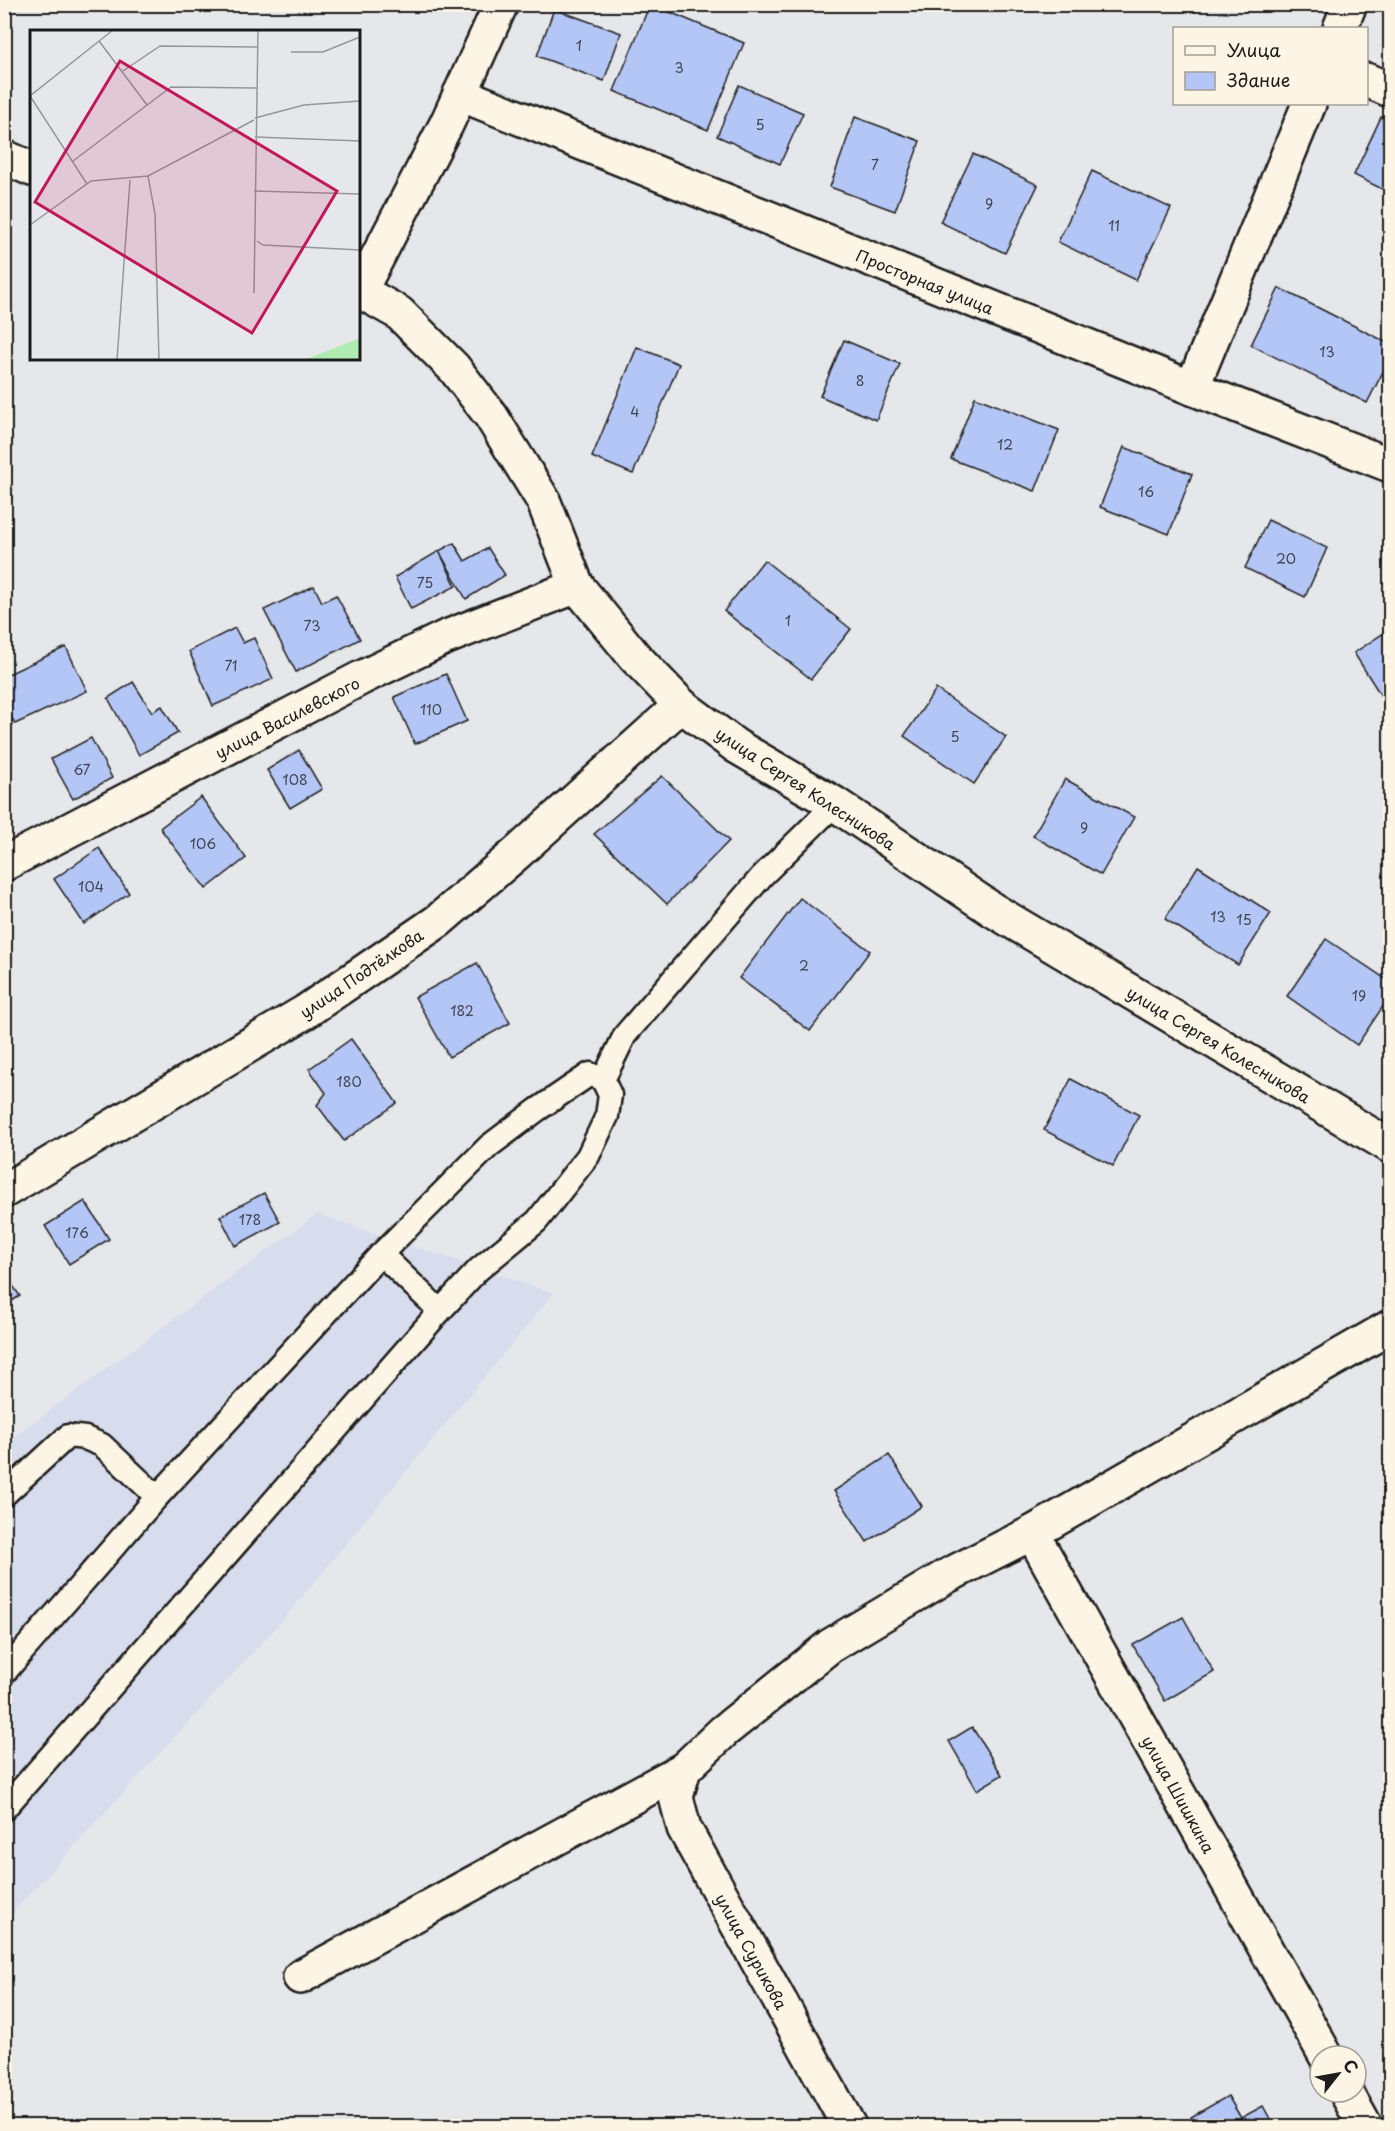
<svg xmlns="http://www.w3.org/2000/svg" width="1395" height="2131" font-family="'Playpen Sans',sans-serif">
<rect width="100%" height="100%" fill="#e6e7ea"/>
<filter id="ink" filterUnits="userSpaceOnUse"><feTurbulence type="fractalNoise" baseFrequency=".0167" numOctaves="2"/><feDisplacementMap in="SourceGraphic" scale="12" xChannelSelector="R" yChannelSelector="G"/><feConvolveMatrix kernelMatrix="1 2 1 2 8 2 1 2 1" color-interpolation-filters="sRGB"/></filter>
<g filter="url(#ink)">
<polygon fill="#d7dded" points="317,1214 554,1293 282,1621 5,1921 4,1444"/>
<g fill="#b4c6f5" stroke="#1c1c1c" stroke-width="1.5">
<polygon points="650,4 744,43 708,130 614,91"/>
<polygon points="554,9 621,33 604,81 537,56"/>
<polygon points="739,85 803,113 780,164 717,136"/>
<polygon points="855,117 920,141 895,211 830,187"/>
<polygon points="1381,117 1390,122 1390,193 1354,175"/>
<polygon points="973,154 1038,185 1005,253 940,222"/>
<polygon points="1092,171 1171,208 1136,280 1058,242"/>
<polygon points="1279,288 1390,344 1390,358 1367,403 1251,345"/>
<polygon points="844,340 900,364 876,420 820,396"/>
<polygon points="637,347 679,364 633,474 592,457"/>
<polygon points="975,397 1059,430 1035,491 951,459"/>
<polygon points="1124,447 1192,474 1169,534 1100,507"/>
<polygon points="1268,520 1327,548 1305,597 1245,568"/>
<polygon points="454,543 465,561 488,548 505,575 466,599 439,551"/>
<polygon points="439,551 456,586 411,609 395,577"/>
<polygon points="764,560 851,629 811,679 724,611"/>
<polygon points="314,586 322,602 336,595 360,639 296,672 264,610"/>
<polygon points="235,628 243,643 254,638 273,679 213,706 189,651"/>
<polygon points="1390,629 1390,710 1354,653"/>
<polygon points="66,647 87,691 15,724 4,704 4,676"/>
<polygon points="446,674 467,721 415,744 394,697"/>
<polygon points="133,682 152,712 162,706 178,733 139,755 108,698"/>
<polygon points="936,689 1006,737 974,784 904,736"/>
<polygon points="91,738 112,778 73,799 51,759"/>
<polygon points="299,750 322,789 290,808 267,770"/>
<polygon points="662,776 729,841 667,904 594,834"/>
<polygon points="1065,779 1134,817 1101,875 1033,836"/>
<polygon points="201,797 246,858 206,889 160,828"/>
<polygon points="99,848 129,893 84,924 54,879"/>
<polygon points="1198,866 1271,913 1238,965 1165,919"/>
<polygon points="800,898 870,951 810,1031 739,978"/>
<polygon points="1326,939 1390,982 1390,996 1357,1045 1287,996"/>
<polygon points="477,963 510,1023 449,1057 415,997"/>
<polygon points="351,1039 397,1103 344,1141 317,1105 326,1093 309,1069"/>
<polygon points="1071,1079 1139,1115 1113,1166 1044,1130"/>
<polygon points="264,1193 280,1222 235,1246 220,1216"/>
<polygon points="85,1201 109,1239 69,1264 45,1226"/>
<polygon points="4,1273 20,1296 4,1306"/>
<polygon points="889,1455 922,1506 867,1542 834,1491"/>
<polygon points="1183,1617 1214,1672 1165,1701 1133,1645"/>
<polygon points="972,1727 1002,1775 977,1790 949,1741"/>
<polygon points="1228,2096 1241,2118 1263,2106 1274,2126 1196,2126 1191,2117"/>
</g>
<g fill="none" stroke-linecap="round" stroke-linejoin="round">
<defs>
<g id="lane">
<polyline points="381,1254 440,1311"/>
<polyline points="4,1495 68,1436 85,1438 102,1445 157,1497"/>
<polyline points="4,1673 157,1497 381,1254 489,1146 537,1110 590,1074 603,1080 625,1035 762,876 835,804"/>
<polyline points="4,1809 440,1311 478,1270 537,1221 588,1156 607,1116 610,1095 603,1080"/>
</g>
<g id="street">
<polyline points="1340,28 1350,4"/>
<polyline points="1366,80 1390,90"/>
<polyline points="460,94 1192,388 1390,465"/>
<polyline points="4,157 32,169"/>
<polyline points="358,290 399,313 454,368 491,416 543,500 577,586"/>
<polyline points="360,291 447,123 501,4"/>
<polyline points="1192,388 1309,104"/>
<polyline points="4,1191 305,1012 438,921 518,852 681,705"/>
<polyline points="1032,1533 1326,2056"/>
<polyline points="684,1769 676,1797 684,1828 849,2126"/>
<polyline points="300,1977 684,1769 724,1731 830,1646 945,1577 1032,1533 1390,1327"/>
<polyline points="1346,2092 1365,2126"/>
</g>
<polyline id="secondary" points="4,864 361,678 444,638 577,586 634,656 681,705 736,746 835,804 993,910 1390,1146"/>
</defs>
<use href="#lane" stroke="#1c1c1c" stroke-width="27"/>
<use href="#street" stroke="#1c1c1c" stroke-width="38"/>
<use href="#secondary" stroke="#1c1c1c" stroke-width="38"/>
<use href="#lane" stroke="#fcf5e5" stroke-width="22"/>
<use href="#street" stroke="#fcf5e5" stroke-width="33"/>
<use href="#secondary" stroke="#fcf5e5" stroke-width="33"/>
</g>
</g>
<g text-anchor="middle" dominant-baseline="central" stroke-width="5" stroke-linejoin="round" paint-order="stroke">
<g font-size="14" fill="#424652">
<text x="579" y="45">1</text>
<text x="679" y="67">3</text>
<text x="760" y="124">5</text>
<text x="875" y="164">7</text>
<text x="989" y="203">9</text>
<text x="1114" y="225">11</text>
<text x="1327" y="351">13</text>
<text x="860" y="380">8</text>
<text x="635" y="411">4</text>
<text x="1005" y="444">12</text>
<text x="1146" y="491">16</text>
<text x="1286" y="558">20</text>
<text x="425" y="582">75</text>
<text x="788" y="620">1</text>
<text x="312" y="625">73</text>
<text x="231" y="665">71</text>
<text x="431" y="709">110</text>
<text x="955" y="736">5</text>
<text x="82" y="769">67</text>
<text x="295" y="779">108</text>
<text x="1084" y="827">9</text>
<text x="203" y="843">106</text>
<text x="91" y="886">104</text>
<text x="1218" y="916">13</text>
<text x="1244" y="919">15</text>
<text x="804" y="965">2</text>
<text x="1359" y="995">19</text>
<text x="462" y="1010">182</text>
<text x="349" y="1081">180</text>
<text x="250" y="1219">178</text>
<text x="77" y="1232">176</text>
</g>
<g font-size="16" fill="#1c1c1c" stroke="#fcf5e5">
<text transform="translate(925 281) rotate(22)">Просторная улица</text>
<text transform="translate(287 717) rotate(-27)">улица Василевского</text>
<text transform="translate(806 788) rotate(33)">улица Сергея Колесникова</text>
<text transform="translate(361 973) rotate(-34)">улица Подтёлкова</text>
<text transform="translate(1219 1044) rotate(31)">улица Сергея Колесникова</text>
<text transform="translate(1179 1794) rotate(61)">улица Шишкина</text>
<text transform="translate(752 1951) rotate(61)">улица Сурикова</text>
</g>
</g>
<g transform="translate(30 30)">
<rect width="330" height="330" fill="#e6e7ea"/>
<path d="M 330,308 L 330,330 L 274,330 Z" fill="#aeecb2"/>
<path fill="none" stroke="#959698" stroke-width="1.5" d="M 69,11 L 117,75M 261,22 L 293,22 L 330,7M 93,41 L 130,16 L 228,17M 225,88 L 274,75 L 330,71M 225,107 L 330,111M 43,131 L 141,57 L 227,58M 118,146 L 125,184 L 129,330M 57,154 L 0,66 L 83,0M 224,161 L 330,164M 0,195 L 61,151 L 118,146 L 224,90M 227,211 L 233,215 L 330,220M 224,263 L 228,0M 87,330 L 100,150"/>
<path fill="#c2185b" fill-opacity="0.15" stroke="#c2185b" stroke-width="3" d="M 90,31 L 307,161 L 222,303 L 5,172 Z"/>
<rect width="330" height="330" fill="none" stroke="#1c1c1c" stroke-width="3"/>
</g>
<rect width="1395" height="2131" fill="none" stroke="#fcf5e5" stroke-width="24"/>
<rect x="12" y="12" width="1371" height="2107" fill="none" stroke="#1c1c1c" stroke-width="2" filter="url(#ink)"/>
<rect x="1173" y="27" width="195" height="78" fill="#fcf5e5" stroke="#a29e95" stroke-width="1.5"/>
<rect x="1185" y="46" width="30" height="9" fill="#fcf5e5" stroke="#a29e95" stroke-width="1.5"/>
<text x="1227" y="57" font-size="18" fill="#1c1c1c">Улица</text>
<rect x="1185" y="72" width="30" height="18" fill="#b4c6f5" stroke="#a29e95" stroke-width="1.5"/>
<text x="1227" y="87" font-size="18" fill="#1c1c1c">Здание</text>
<g transform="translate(1338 2074) rotate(59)"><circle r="28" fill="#fcf5e5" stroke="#a29e95" stroke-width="1.5"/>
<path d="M0-4.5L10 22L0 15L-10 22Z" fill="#1c1c1c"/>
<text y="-9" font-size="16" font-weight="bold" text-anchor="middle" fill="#1c1c1c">С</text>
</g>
</svg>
